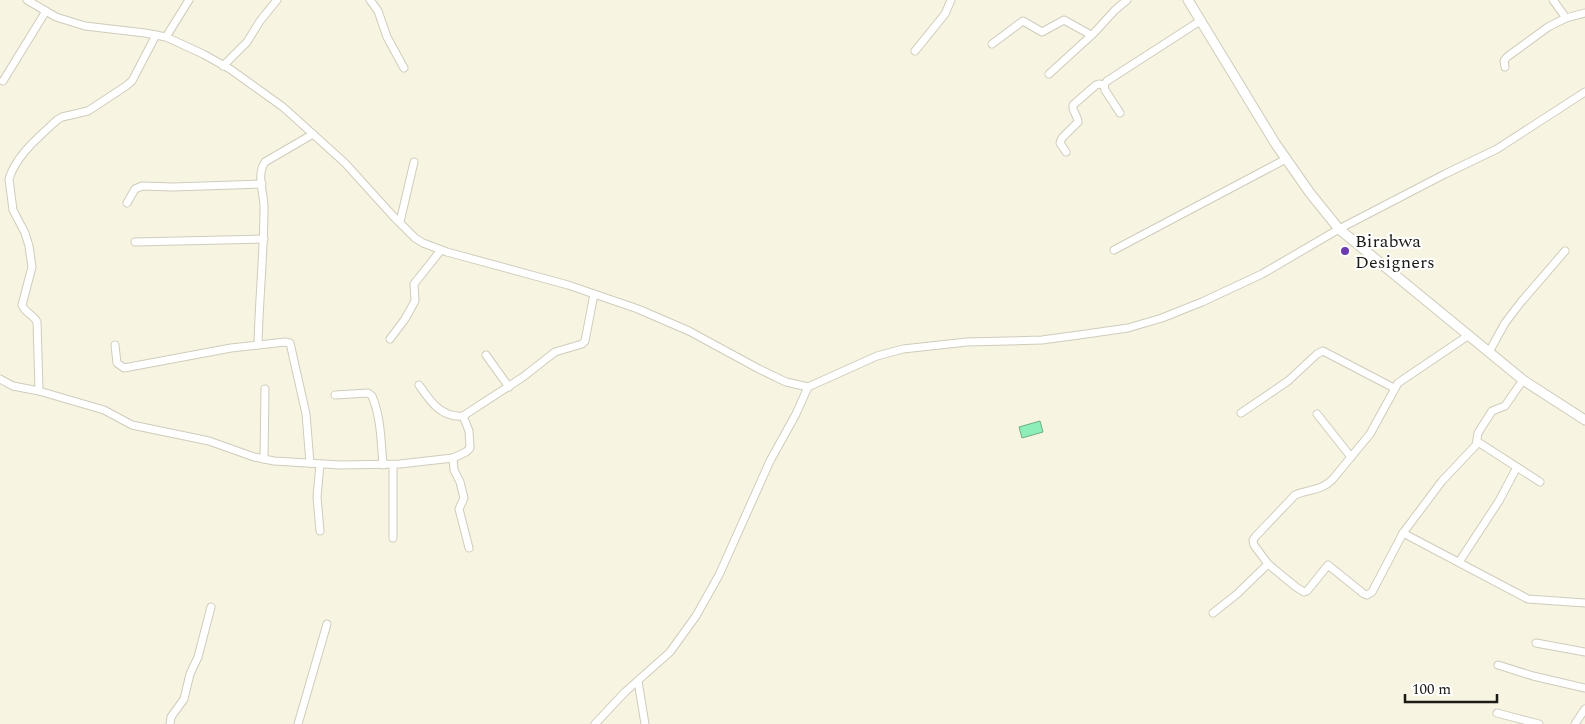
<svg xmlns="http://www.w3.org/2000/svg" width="1585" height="724" font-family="Spectral,serif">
<rect width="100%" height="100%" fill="#f8f4e2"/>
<polygon fill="#8eeeba" stroke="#6cae88" points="1040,421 1043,432 1022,438 1019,427"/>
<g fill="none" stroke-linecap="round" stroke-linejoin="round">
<defs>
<g id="minor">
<polyline points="27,0 56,17 85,26 145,33 166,37 203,54 230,69 283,107 345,163 393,216 415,238 423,243 447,252 568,285 638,309 689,331 759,369 786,382 808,387 877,356 903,349 967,342 1042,340 1079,335 1128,328 1162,318 1202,302 1262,274 1339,229 1445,174 1497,149 1585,92"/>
<polyline points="370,0 378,11 387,37 404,68"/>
<polyline points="1553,0 1566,18"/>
<polyline points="166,37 189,0"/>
<polyline points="992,44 1023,21 1042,32 1064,20 1091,35"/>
<polyline points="915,51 945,14 951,0"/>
<polyline points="223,66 247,42 260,21 277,0"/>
<polyline points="1505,67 1504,61 1507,57 1548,27 1566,18 1585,13"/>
<polyline points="1049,74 1094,33 1115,10 1127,0"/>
<polyline points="3,81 46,11"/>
<polyline points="1120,113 1105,90 1104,85 1107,81 1200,21"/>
<path d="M 1066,152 L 1060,143 L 1062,138 L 1078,122 C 1078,116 1072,112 1073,105 L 1096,85 L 1099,84 L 1104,85"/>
<polyline points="127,203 135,189 142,186 173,187 262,184"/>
<polyline points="400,222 414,162"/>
<polyline points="135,242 264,239"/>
<polyline points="1114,250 1286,159"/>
<polyline points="390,339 405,319 415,301 414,284 441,250"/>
<polyline points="115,345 117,363 124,368 231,348 285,342 290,343 306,414 310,463"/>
<path d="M 258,345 C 259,299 264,253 264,207 C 264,193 256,175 265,162 L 313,134"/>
<polyline points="1489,352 1505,323 1521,302 1565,251"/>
<polyline points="486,355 509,387"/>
<polyline points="0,379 13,386 39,391 104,410 132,425 209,441 254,457 274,461 340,465 400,464 453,458 466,452 470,448 469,431 463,416"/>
<path d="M 419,385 C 430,401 441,418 463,416 L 523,377 L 555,352 L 582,344 L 585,341 L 594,294"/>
<path d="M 39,391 L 37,322 C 34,315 25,313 22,305 L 32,267 L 29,246 L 25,233 L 13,210 L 9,179 C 16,155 40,136 57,120 L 62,117 L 88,111 L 126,86 L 132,81 L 156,35"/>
<path d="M 335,395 L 368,393 L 372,396 C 381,417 381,442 383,465"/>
<polyline points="1241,413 1288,381 1317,354 1323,351 1394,388"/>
<polyline points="1317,414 1351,457"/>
<polyline points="1478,442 1540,482"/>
<polyline points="453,458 454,470 460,482 464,498 459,509 469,548"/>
<polyline points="264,459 265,389"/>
<polyline points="393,465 393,538"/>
<polyline points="320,531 317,497 320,464"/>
<polyline points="1403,533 1528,599 1585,603"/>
<polyline points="1459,562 1499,501 1517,467"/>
<polyline points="1268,564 1296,587 1304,592 1307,591 1328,565 1364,594 1367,595 1372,592 1403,533 1442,481 1476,445 1478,433 1492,411 1505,406 1523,380"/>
<path d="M 1213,613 L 1237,594 L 1268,564 L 1254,545 L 1253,540 L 1256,536 L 1295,495 C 1308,489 1321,491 1332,480 L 1370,434 L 1398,383 L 1469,335"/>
<polyline points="1536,643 1585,652"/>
<polyline points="1498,665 1533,676 1585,688"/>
<polyline points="638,681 645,724"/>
<polyline points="1497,713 1539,724"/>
<polyline points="170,724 171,717 184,699 190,674 198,657 211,607"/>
<polyline points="298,724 327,624"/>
<polyline points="595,724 625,692 670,652 696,616 719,575 770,461 796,414 808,387"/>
<polyline points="1575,724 1585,709"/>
</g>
<polyline id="tertiary" points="1188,0 1275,143 1310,193 1339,229 1523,380 1585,420"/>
</defs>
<use href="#minor" stroke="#d0ccbb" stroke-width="9"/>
<use href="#tertiary" stroke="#d0ccbb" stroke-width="11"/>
<use href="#minor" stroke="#fff" stroke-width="7"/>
<use href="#tertiary" stroke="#fff" stroke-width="9"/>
</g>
<circle fill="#6c3ab1" stroke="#fff" stroke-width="2" cx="1345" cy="251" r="5"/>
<g text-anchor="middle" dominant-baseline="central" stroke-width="4" stroke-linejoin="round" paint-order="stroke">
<g font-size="18" fill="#1c1a14" stroke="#fff" text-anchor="start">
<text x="1355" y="241">Birabwa<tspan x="1355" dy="21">Designers</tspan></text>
</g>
</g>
<path d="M1405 694v8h92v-8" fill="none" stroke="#1c1a14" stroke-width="2.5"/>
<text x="1412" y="694" font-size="15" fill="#1c1a14" stroke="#ffffff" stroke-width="4" paint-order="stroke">100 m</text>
</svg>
